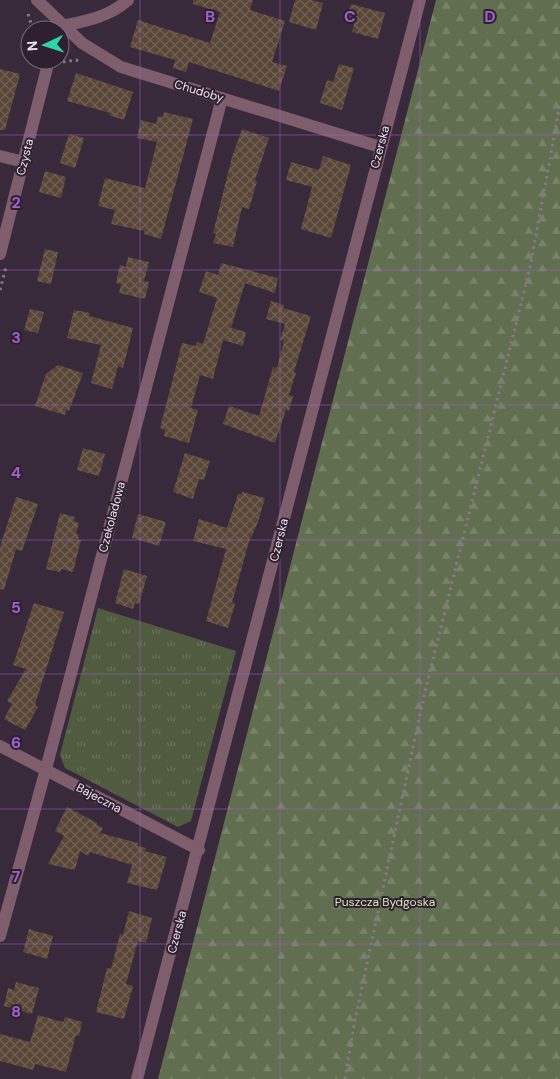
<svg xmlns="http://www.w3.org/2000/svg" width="560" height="1079" font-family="'DM Sans',sans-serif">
<defs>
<pattern id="grass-tufts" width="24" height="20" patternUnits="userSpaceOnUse" patternTransform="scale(1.25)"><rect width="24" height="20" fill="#505b3f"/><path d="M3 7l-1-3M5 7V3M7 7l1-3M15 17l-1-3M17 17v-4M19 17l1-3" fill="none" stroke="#6a725b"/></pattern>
<pattern id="forest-firs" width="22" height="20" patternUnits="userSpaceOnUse" patternTransform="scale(1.25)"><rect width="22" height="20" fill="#626e50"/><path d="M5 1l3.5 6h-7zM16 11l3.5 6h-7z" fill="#79836a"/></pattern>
<pattern id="building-cross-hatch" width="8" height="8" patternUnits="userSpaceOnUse" patternTransform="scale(1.25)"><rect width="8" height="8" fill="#594637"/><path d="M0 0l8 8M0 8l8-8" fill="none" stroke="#716154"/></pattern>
</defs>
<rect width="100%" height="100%" fill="#382a3a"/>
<polygon fill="url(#grass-tufts)" points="98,608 236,651 191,821 178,827 65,768 60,755"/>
<polygon fill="url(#forest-firs)" points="436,0 560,0 560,1079 158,1079"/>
<g fill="url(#building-cross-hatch)">
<polygon points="193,0 253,0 250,10 285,21 272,62 287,66 279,91 189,62 186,72 173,68 175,60 130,47 138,20 210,43 220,12 193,4"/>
<polygon points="295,0 312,0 323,3 316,30 289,22"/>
<polygon points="351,4 385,13 378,39 352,32 355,21 346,19"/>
<polygon points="339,64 354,68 342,110 320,103 327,80 333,82"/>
<polygon points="0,69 20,74 5,130 0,130"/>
<polygon points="76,73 133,92 124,120 109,115 110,113 67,101"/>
<polygon points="164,112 193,119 161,239 144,234 144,231 111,224 115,210 98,206 105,178 145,188 157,142 137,138 141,120 156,124 158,116 163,117"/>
<polygon points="242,129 269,138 255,180 257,181 249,209 242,207 233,247 213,243 216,234 213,233 232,157"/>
<polygon points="69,134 84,138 75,168 60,163"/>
<polygon points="323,156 351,165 331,238 301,229 312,187 286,180 291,162 319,170"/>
<polygon points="45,171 66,177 61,198 39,192"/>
<polygon points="45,249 58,252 51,284 37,281"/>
<polygon points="128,257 149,262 144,281 149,282 145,299 119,293 121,284 116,283 120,265 126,267"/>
<polygon points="221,263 278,278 275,293 245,283 231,328 246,332 243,346 223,340 213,379 200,375 191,408 198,410 189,443 164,436 165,430 160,428 182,343 196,346 197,342 203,344 217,298 199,292 206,271 234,280 218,275"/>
<polygon points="271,301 284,305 283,308 311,316 294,372 296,373 289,395 293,396 289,411 286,410 275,443 223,424 229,406 259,416 273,367 277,368 284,341 280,340 285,324 266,319"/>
<polygon points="30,309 44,312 38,333 24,330"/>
<polygon points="74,310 90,313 89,316 133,328 123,368 118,366 112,389 91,383 101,345 67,338"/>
<polygon points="58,365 83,373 69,411 67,410 65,415 35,406 46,374"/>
<polygon points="83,448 105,454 99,476 77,470"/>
<polygon points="185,453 210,461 204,480 199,479 193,499 173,492"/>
<polygon points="242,492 265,498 258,522 251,538 250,538 232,603 235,604 228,628 206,621 226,549 193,541 199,519 227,528 238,494 242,494"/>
<polygon points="16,497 38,504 22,551 16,549 4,590 0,589 0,547"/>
<polygon points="60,513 75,517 74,521 79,523 76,534 79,535 78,540 81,540 73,572 61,569 60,572 46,569"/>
<polygon points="138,514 166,522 159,546 132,538"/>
<polygon points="124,569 147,576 139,604 135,603 133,609 115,603"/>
<polygon points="34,603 64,612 35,705 38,707 25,730 4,719 12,704 7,701 26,669 13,665"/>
<polygon points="67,807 97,823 96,824 103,828 100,833 138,843 138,846 146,848 145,851 167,857 157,890 127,883 132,865 90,852 88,856 80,851 75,870 48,864 64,836 55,831"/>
<polygon points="129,911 152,918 146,943 138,941 126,984 133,986 124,1019 96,1012 107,968 111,969 120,934 123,935"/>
<polygon points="29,929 53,936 47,959 23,952"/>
<polygon points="16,982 39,988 32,1014 4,1006 8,988 14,990"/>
<polygon points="38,1015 63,1022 65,1017 82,1022 79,1036 76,1035 66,1072 35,1064 33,1070 0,1061 0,1034 30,1042"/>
</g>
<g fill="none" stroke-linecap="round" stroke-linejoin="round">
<g stroke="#857986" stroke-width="3" stroke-dasharray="2.5 4" stroke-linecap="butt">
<polyline points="28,14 33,30"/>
<polyline points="63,62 76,60 81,62"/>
<polyline points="0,290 6,267"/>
<polyline points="345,1079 354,1025 423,700 530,267 560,104"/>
</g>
<g stroke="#7e5d6d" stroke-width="12">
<polyline points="37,0 82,43 121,67 380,147"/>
<path d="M 60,30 L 62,26 C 86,21 109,17 128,0"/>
<polyline points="0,156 24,162"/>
<polyline points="0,254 49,60"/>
<polyline points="0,746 199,850"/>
<polyline points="0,936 46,769 222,98"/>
<path d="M 137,1079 C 234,720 323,359 420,0"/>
</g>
</g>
<path fill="none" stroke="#9d63cd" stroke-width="1" stroke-opacity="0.55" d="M 140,0 L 140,1079M 280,0 L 280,1079M 420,0 L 420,1079M 0,135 L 560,135M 0,270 L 560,270M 0,405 L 560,405M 0,540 L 560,540M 0,674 L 560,674M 0,809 L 560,809M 0,944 L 560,944"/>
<g text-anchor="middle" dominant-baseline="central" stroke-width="4" stroke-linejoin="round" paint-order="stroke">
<g font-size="12" fill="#ede3ee" stroke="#2e2030">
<text transform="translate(199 91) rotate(17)">Chudoby</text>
<text transform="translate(380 147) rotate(-75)">Czerska</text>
<text transform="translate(25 157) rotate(-76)">Czysta</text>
<text transform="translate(112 517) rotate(-75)">Czekoladowa</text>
<text transform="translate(279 540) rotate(-76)">Czerska</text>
<text transform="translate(99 798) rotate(28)">Bajeczna</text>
<text transform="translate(177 932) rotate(-75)">Czerska</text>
</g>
<g font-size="12" fill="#d4eab2" stroke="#2e2030">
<text x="385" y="902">Puszcza Bydgoska</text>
</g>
</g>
<g font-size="16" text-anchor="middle" font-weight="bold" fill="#9d63cd" stroke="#2e2030" stroke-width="4" stroke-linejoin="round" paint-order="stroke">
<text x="210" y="22">B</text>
<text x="350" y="22">C</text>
<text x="490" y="22">D</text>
<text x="16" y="208">2</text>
<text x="16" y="343">3</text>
<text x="16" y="478">4</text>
<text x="16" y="613">5</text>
<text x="16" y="748">6</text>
<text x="16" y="882">7</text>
<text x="16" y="1017">8</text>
</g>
<g transform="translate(45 45) rotate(266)"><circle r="24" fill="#2e2030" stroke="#7a6e7c"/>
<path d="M0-4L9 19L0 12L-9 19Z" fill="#30d4a9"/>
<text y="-8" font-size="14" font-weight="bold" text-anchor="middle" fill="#ede3ee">N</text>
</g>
</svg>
